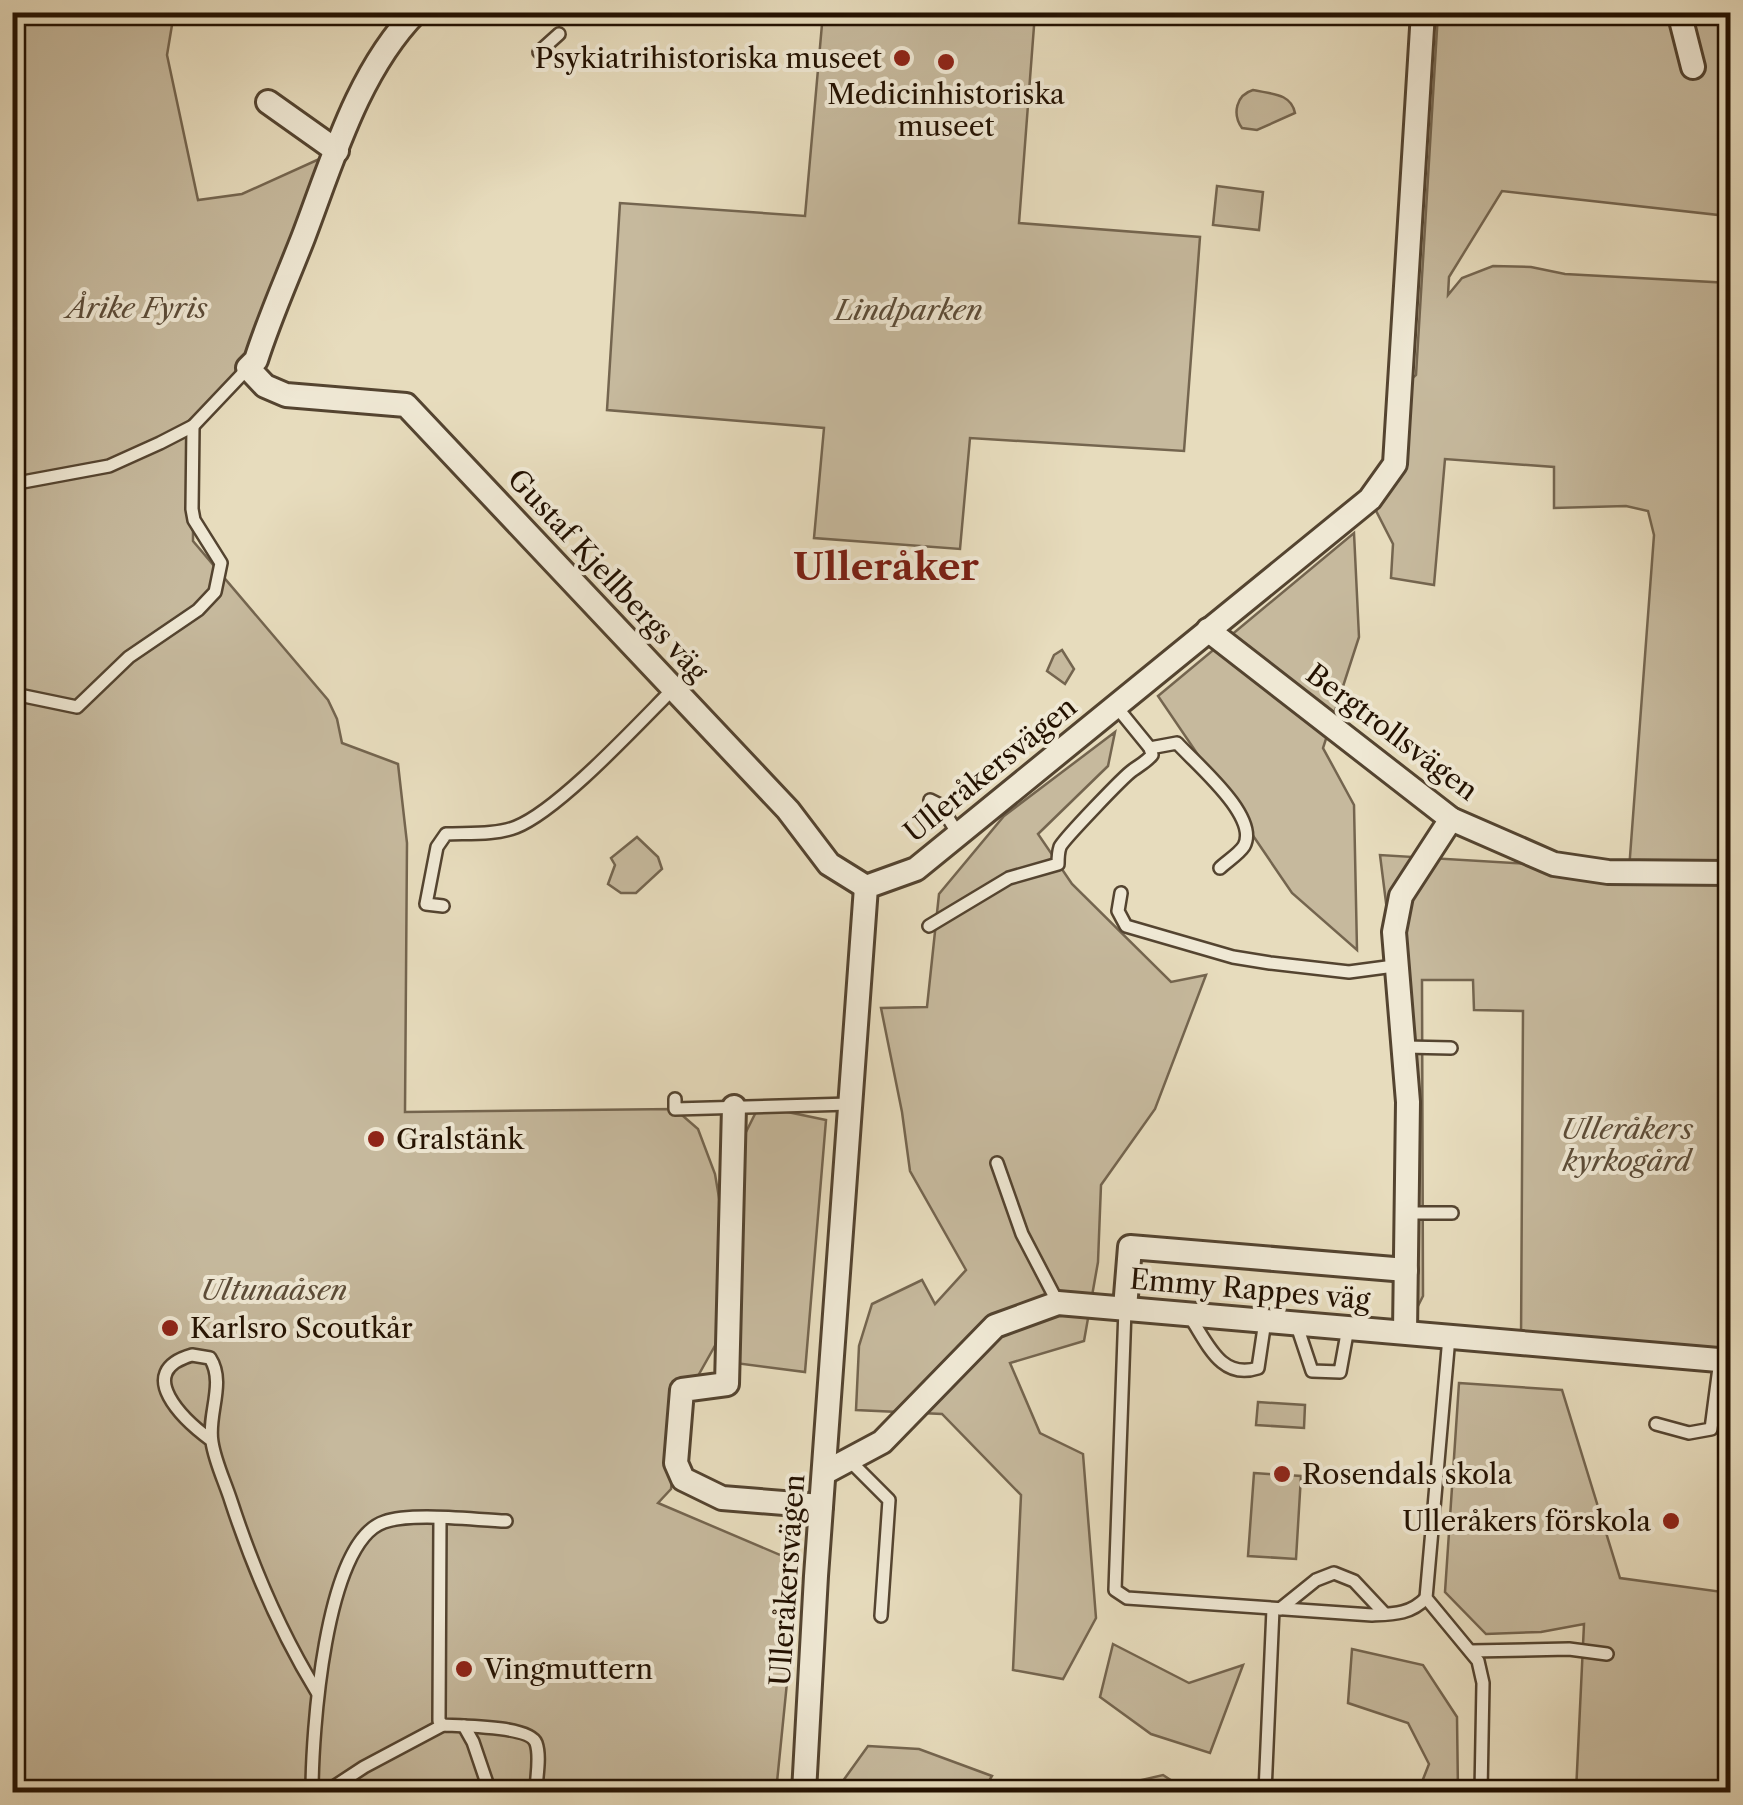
<svg xmlns="http://www.w3.org/2000/svg" width="1743" height="1805" font-family="'Libre Caslon Text',serif">
<rect width="100%" height="100%" fill="#e7dcbd"/>
<filter id="stains"><feTurbulence type="fractalNoise" baseFrequency=".002" numOctaves="4"/><feColorMatrix values="0 0 0 0 .2 0 0 0 0 .09 0 0 0 0 .02 0 0 0 .5 -.17"/></filter>
<radialGradient id="worn" r=".72"><stop offset=".6" stop-color="#630" stop-opacity="0"/><stop offset="1" stop-color="#630" stop-opacity=".3"/></radialGradient>
<g fill="#c6b99d" stroke="#74654f" stroke-width="2.5">
<polygon points="12,13 174,13 167,55 198,200 242,194 337,151 259,349 193,426 193,541 328,700 337,719 342,743 398,764 407,843 405,1112 675,1109 698,1129 715,1174 726,1239 721,1335 680,1408 671,1489 658,1503 799,1563 776,1792 13,1792"/>
<polygon points="823,13 1035,13 1019,223 1200,237 1184,451 970,438 960,549 814,538 824,428 607,410 620,203 805,216"/>
<polygon points="1438,13 1730,13 1730,84 1719,215 1502,191 1449,277 1448,295 1462,278 1493,266 1531,267 1565,274 1730,283 1730,1361 1521,1341 1523,1011 1474,1010 1473,980 1422,980 1423,1296 1405,1332 1394,966 1380,855 1629,870 1654,535 1648,511 1626,506 1554,508 1554,467 1445,459 1434,585 1391,578 1393,544 1370,499 1395,464 1399,390 1416,375"/>
<path d="M 1253,90 C 1271,94 1291,93 1295,113 L 1257,130 L 1242,128 C 1232,114 1236,95 1253,90 Z"/>
<polygon points="1217,186 1263,192 1259,230 1213,225"/>
<polygon points="1354,533 1359,637 1323,748 1354,805 1357,950 1292,893 1158,696"/>
<polygon points="1062,650 1074,669 1065,684 1047,671 1054,655"/>
<polygon points="1115,732 1108,766 1038,834 1072,884 1171,982 1206,975 1155,1109 1101,1185 1098,1262 1084,1341 1010,1363 1040,1433 1083,1454 1096,1618 1063,1679 1013,1670 1021,1495 942,1414 856,1410 859,1346 872,1304 922,1280 935,1304 966,1270 910,1171 902,1112 881,1008 927,1007 939,894 1004,816"/>
<polygon points="637,837 658,857 662,869 636,893 621,893 608,884 615,865 611,858"/>
<polygon points="759,1106 826,1120 805,1372 735,1363 741,1142"/>
<polygon points="1459,1383 1562,1390 1620,1578 1730,1593 1730,1792 1576,1792 1584,1624 1541,1632 1486,1634 1445,1592"/>
<polygon points="1258,1402 1305,1405 1304,1428 1256,1425"/>
<polygon points="1254,1473 1301,1476 1296,1559 1248,1556"/>
<polygon points="1113,1644 1189,1683 1243,1665 1210,1753 1151,1734 1100,1697"/>
<polygon points="1352,1649 1423,1665 1457,1717 1458,1792 1418,1792 1429,1764 1408,1723 1348,1703"/>
<polygon points="868,1746 919,1749 992,1776 982,1792 835,1792"/>
<polygon points="1163,1775 1189,1792 1113,1792 1116,1786"/>
</g>
<g fill="none" stroke-linecap="round" stroke-linejoin="round">
<defs>
<g id="service">
<polyline points="539,52 559,34"/>
<polyline points="12,484 109,466 160,443 193,426 248,368"/>
<polyline points="24,696 77,707 129,657 198,610 215,592 221,563 194,520 192,509 193,426"/>
<path d="M 1115,705 L 1150,748 L 1177,743 C 1196,764 1260,817 1244,846 C 1239,854 1226,862 1220,868"/>
<polyline points="930,800 940,805 958,834"/>
<polyline points="1121,893 1118,911 1126,926 1233,957 1270,963 1349,972 1394,966"/>
<path d="M 443,906 L 426,904 L 437,847 L 446,834 C 468,833 496,835 516,827 C 559,810 638,724 674,688"/>
<path d="M 929,926 L 1009,878 L 1058,864 C 1058,858 1058,853 1060,847 C 1063,840 1124,776 1133,770 C 1140,765 1146,762 1152,755 L 1150,748"/>
<polyline points="1405,1047 1451,1048"/>
<polyline points="675,1099 675,1109 850,1104"/>
<polyline points="997,1163 1022,1234 1058,1303"/>
<polyline points="1407,1213 1452,1213"/>
<path d="M 1125,1309 L 1115,1590 L 1127,1598 L 1372,1615 C 1394,1614 1411,1614 1426,1598"/>
<path d="M 1190,1317 C 1208,1344 1221,1380 1258,1368 L 1265,1321"/>
<polyline points="1296,1323 1312,1371 1340,1372 1348,1328"/>
<polyline points="1449,1337 1426,1598 1478,1661 1483,1683 1481,1792"/>
<polyline points="1656,1424 1689,1433 1711,1429 1720,1360"/>
<path d="M 211,1440 C 185,1421 132,1372 192,1355 L 210,1358 C 226,1383 207,1415 212,1442 C 215,1462 225,1482 231,1501 C 253,1568 280,1632 317,1692"/>
<polyline points="849,1460 889,1500 881,1616"/>
<path d="M 440,1519 L 439,1721 L 443,1725 C 461,1726 530,1726 536,1743 C 541,1757 536,1778 536,1792"/>
<polyline points="1280,1609 1316,1580 1334,1573 1354,1581 1385,1614"/>
<polyline points="1471,1651 1569,1649 1607,1654"/>
<polyline points="464,1726 473,1742 490,1792"/>
<path d="M 312,1792 C 312,1736 324,1542 384,1522 C 412,1512 474,1520 506,1521"/>
<polyline points="326,1792 364,1767 443,1725"/>
<polyline points="1265,1792 1273,1609"/>
</g>
<g id="minor">
<path d="M 416,12 C 358,71 332,162 303,238 C 287,279 269,319 256,360 L 248,368 L 265,386 L 286,395 L 406,405 L 788,810 L 829,864 L 866,887"/>
<polyline points="1679,12 1693,67"/>
<polyline points="268,102 337,151"/>
<polyline points="1208,630 1451,819 1554,864 1608,872 1730,873"/>
<polyline points="734,1107 727,1384 682,1390 676,1463 683,1479 722,1498 821,1506"/>
<polyline points="1125,1308 1130,1247 1406,1270"/>
<polyline points="1405,1332 1408,1102 1394,932 1401,896 1451,819"/>
<polyline points="824,1473 882,1442 995,1326 1058,1303 1730,1361"/>
<polyline points="804,1792 816,1576 866,887 916,869 1370,499 1395,464 1423,12"/>
</g>
</defs>
<use href="#service" stroke="#544430" stroke-width="16"/>
<use href="#minor" stroke="#544430" stroke-width="28"/>
<use href="#service" stroke="#efe8d4" stroke-width="11"/>
<use href="#minor" stroke="#efe8d4" stroke-width="22"/>
</g>
<g fill="#8f2418" stroke="#efe8d4" stroke-width="4">
<circle cx="902" cy="58" r="10"/>
<circle cx="946" cy="62" r="10"/>
<circle cx="376" cy="1139" r="10"/>
<circle cx="170" cy="1328" r="10"/>
<circle cx="1282" cy="1474" r="10"/>
<circle cx="1671" cy="1521" r="10"/>
<circle cx="464" cy="1669" r="10"/>
</g>
<g text-anchor="middle" dominant-baseline="central" stroke-width="8" stroke-linejoin="round" paint-order="stroke">
<g font-size="28" fill="#231101" stroke="#efe8d4" text-anchor="start">
<text x="882" y="58" text-anchor="end">Psykiatrihistoriska museet</text>
<text x="946" y="94" text-anchor="middle">Medicinhistoriska<tspan x="946" dy="32">museet</tspan></text>
<text x="396" y="1139">Gralstänk</text>
<text x="190" y="1328">Karlsro Scoutkår</text>
<text x="1302" y="1474">Rosendals skola</text>
<text x="1651" y="1521" text-anchor="end">Ulleråkers förskola</text>
<text x="484" y="1669">Vingmuttern</text>
</g>
<g font-size="28" font-style="italic" fill="#5c4c38" stroke="#efe8d4">
<text x="137" y="308">Årike Fyris</text>
<text x="909" y="310">Lindparken</text>
<text x="1627" y="1129">Ulleråkers<tspan x="1627" dy="32">kyrkogård</tspan></text>
<text x="274" y="1290">Ultunaåsen</text>
</g>
<g font-size="28" fill="#231101" stroke="#efe8d4">
<text transform="translate(608 575) rotate(47)">Gustaf Kjellbergs väg</text>
<text transform="translate(1392 732) rotate(37)">Bergtrollsvägen</text>
<text transform="translate(990 769) rotate(-39)">Ulleråkersvägen</text>
<text transform="translate(1250 1289) rotate(5)">Emmy Rappes väg</text>
<text transform="translate(787 1580) rotate(-86)">Ulleråkersvägen</text>
</g>
<g font-size="38" font-weight="bold" fill="#7a1f14" stroke="#efe8d4">
<text x="886" y="566">Ulleråker</text>
</g>
</g>
<rect width="1743" height="1805" fill="none" stroke="#e7dcbd" stroke-width="50"/>
<rect x="15" y="15" width="1713" height="1775" fill="none" stroke="#231101" stroke-width="5"/>
<rect x="25" y="25" width="1693" height="1755" fill="none" stroke="#231101" stroke-width="2.5"/>
<rect width="100%" height="100%" filter="url(#stains)"/>
<rect width="100%" height="100%" fill="url(#worn)"/>
</svg>
